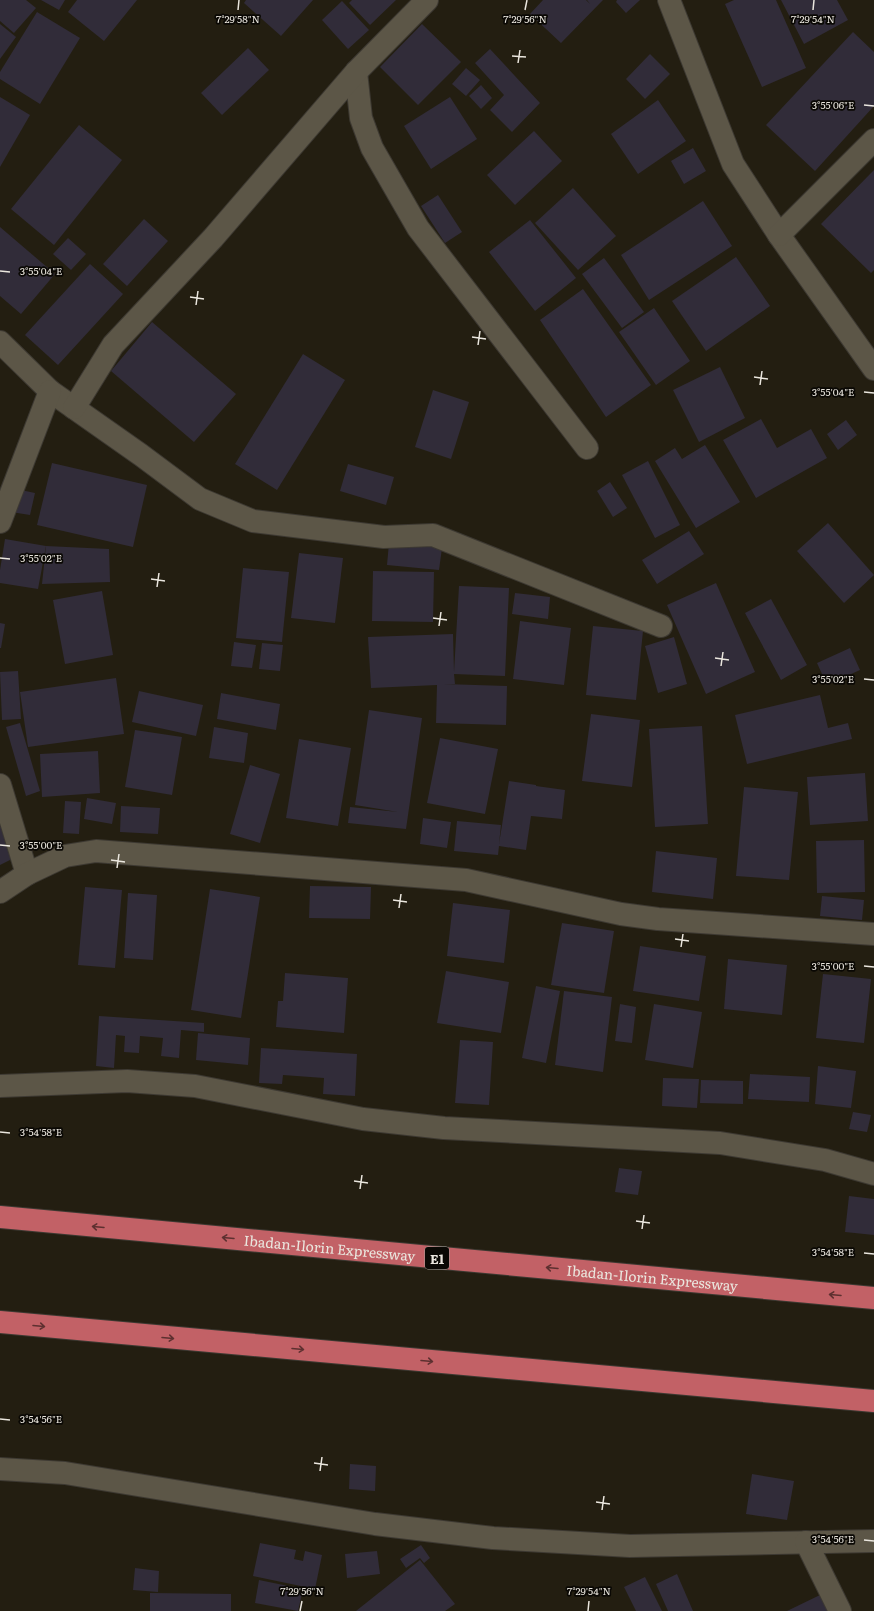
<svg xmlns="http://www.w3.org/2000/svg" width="874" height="1611" font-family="Literata,serif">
<rect width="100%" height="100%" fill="#231e11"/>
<g fill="#312c39">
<polygon points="0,0 26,0 36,8 14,33 0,21"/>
<polygon points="41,0 65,0 59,10"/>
<polygon points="77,0 137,0 104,41 68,12"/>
<polygon points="246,0 313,0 281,36 244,3"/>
<polygon points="352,0 396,0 370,25 349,3"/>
<polygon points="543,0 586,0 590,4 587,0 603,0 561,43 530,14"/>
<polygon points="617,0 640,0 626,13 616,2"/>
<polygon points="734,0 776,0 806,68 762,87 725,4"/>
<polygon points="781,0 837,0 848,20 804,44"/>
<polygon points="342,1 369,30 348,49 322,20"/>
<polygon points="37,12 80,38 40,104 0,79 0,72"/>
<polygon points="0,24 16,37 0,59"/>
<polygon points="422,24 461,62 418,105 380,67"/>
<polygon points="853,32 874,52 874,106 815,171 766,125"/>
<polygon points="248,48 269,70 222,115 201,93"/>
<polygon points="490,49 540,103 512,132 490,110 504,95 475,63"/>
<polygon points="650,54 670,74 645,99 626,79"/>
<polygon points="466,68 480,80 466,96 452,84"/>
<polygon points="481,85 492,98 481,109 469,96"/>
<polygon points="0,97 30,115 0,167"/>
<polygon points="450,97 477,139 431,169 404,126"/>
<polygon points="658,100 686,141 638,174 611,134"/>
<polygon points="79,125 122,160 54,245 11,209"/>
<polygon points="534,131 562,161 515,205 487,175"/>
<polygon points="693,148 706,171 684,184 671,161"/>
<polygon points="874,170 874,270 871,273 821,224"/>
<polygon points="573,188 616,236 578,270 535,223"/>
<polygon points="438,195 462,232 445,243 421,206"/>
<polygon points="703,201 732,246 649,300 621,255"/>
<polygon points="144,219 168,241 127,286 103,264"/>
<polygon points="530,220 576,278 535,311 489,252"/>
<polygon points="0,227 55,274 21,314 0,296"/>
<polygon points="68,238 86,254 71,270 53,254"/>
<polygon points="736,257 770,306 706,351 672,301"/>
<polygon points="604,258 644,312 622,328 582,274"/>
<polygon points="90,264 123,294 58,365 25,335"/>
<polygon points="583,289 651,385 606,417 540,320"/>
<polygon points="654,308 690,361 656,385 619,332"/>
<polygon points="152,322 236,394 194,442 111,371"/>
<polygon points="303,354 345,380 277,490 235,464"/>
<polygon points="720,367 745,418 699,442 673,390"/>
<polygon points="433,390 469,402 451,459 415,447"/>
<polygon points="761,419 777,448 811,429 827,458 756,498 723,440"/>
<polygon points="846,420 857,435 838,450 827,434"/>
<polygon points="705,445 740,502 696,528 655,461 675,448 682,459"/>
<polygon points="648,461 680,525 655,538 622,475"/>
<polygon points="52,463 147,485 133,547 37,525"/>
<polygon points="348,464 394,477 386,505 340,491"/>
<polygon points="610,482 627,508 613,517 597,491"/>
<polygon points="16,489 35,493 30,515 11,512"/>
<polygon points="828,523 874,575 844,603 797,551"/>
<polygon points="689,531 704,554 657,584 642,560"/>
<polygon points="5,539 46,546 38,589 0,583 0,570"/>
<polygon points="389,543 442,548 439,570 387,565"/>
<polygon points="46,546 109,549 110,582 42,584"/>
<polygon points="299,553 343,558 335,623 291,618"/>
<polygon points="243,568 289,572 282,642 236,638"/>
<polygon points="373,571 434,572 433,622 372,621"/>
<polygon points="716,583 755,672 706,694 667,605"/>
<polygon points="459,586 509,588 505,676 454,674 455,684 444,684 507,686 506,725 436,723 437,685 371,688 368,637 453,634 454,672"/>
<polygon points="102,591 113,655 65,664 53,600"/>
<polygon points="515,593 550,597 548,619 512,614"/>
<polygon points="771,599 807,665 781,680 745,613"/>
<polygon points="520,621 571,628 564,685 513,679"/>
<polygon points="0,623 5,624 1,648 0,648"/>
<polygon points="593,626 643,631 636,700 586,695"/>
<polygon points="674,637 687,684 658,693 645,646"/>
<polygon points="234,642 256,645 252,668 231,666"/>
<polygon points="262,643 283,645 280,671 259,669"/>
<polygon points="850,648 860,670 827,685 817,663"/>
<polygon points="18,671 21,719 2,720 0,672"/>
<polygon points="116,678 124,734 28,747 20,692"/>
<polygon points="139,691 203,705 196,736 132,722"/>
<polygon points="221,693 280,704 276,730 217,719"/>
<polygon points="820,695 828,728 848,723 852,739 747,764 735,715"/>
<polygon points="369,710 422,718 406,829 348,823 350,807 398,812 355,805"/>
<polygon points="591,714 640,720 632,787 582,781"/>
<polygon points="20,723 40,791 26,796 6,727"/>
<polygon points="702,726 708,824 655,827 649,729"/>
<polygon points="214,727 248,733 244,763 209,758"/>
<polygon points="135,730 182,737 172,795 125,787"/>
<polygon points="440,738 498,749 485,814 427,803"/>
<polygon points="299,739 351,748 338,826 286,818"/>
<polygon points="98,751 100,793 42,797 40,754"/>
<polygon points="250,765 280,774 260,843 230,834"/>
<polygon points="865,773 868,821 810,825 807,777"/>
<polygon points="509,781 536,785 536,786 565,790 562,819 531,816 526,850 499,846 498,855 454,851 457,821 501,825 499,844"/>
<polygon points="744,787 798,792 789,880 736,876"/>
<polygon points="87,798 116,803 112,824 84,819"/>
<polygon points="65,801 81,802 79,834 63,833"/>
<polygon points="121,806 160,808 158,834 120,832"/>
<polygon points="423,818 451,822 447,848 420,844"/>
<polygon points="0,822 16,857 0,865"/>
<polygon points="864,840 865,892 817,893 816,841"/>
<polygon points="656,851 717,858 713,899 652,892"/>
<polygon points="310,886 371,887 370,919 309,918"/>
<polygon points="85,887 122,890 115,968 78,965"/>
<polygon points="210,889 260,897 241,1018 191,1010"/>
<polygon points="128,893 157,895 153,960 124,958"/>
<polygon points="822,896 864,900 862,920 820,916"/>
<polygon points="453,903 510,910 504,963 447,956"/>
<polygon points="562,923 614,931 604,993 551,985"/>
<polygon points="640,946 706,956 699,1001 633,991"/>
<polygon points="728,959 787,965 782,1015 724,1009"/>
<polygon points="446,971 509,982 501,1033 437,1023"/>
<polygon points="285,973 348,978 344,1033 276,1027 278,1001 283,1001"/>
<polygon points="823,974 871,979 864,1043 816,1038"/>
<polygon points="536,986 560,991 546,1063 522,1058"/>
<polygon points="564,991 612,997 603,1072 555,1065"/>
<polygon points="620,1004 636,1007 632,1043 615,1041"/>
<polygon points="654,1004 702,1012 693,1068 645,1060"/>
<polygon points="99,1016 204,1023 204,1032 181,1030 179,1058 161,1056 163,1038 140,1036 139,1053 124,1052 125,1036 116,1035 114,1068 96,1066"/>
<polygon points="198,1033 250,1038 248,1065 196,1060"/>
<polygon points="460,1040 493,1042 489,1105 455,1103"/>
<polygon points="261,1048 357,1054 355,1096 323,1094 324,1078 283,1075 282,1084 259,1083"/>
<polygon points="818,1066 856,1071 851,1108 815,1104"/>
<polygon points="750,1074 810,1077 809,1102 748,1099"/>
<polygon points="663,1078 699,1079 697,1108 662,1106"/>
<polygon points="701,1080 743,1081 743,1104 700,1103"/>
<polygon points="853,1112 871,1115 867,1132 849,1129"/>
<polygon points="619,1168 642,1171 638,1195 615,1192"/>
<polygon points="849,1196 874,1199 874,1235 845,1232"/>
<polygon points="350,1464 376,1466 375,1491 349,1489"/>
<polygon points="752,1474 794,1481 787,1520 746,1514"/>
<polygon points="260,1543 296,1550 294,1559 303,1561 305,1551 322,1555 315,1589 253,1576"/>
<polygon points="421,1545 430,1558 424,1563 420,1558 406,1568 400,1559"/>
<polygon points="377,1551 380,1574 347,1578 345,1554"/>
<polygon points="420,1560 455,1604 445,1611 356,1611"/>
<polygon points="135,1568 159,1571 158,1592 133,1590"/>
<polygon points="677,1574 693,1611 668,1611 656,1584"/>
<polygon points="645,1577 662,1611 636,1611 624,1587"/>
<polygon points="259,1580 303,1589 298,1611 255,1603"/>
<polygon points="150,1593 231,1594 231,1611 150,1611"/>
<polygon points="820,1595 828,1611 787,1611"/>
</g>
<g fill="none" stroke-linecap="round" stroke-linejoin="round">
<defs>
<g id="minor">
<polyline points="669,0 733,164 779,235 874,369"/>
<polyline points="356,72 361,118 372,148 418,228 587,448"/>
<polyline points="779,235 874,140"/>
<polyline points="0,342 50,391 141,455 200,499 253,521 384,537 433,535 661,626"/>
<polyline points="74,408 113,345 213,238 356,72 427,0"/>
<polyline points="0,522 50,391"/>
<polyline points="0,785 27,874"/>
<polyline points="0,892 27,874 65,856 96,851 466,880 621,914 658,919 874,934"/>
<polyline points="0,1086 127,1081 195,1086 363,1119 444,1128 720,1143 825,1160 874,1174"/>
<polyline points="0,1469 65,1473 375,1524 493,1538 630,1546 874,1541"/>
<polyline points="806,1542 840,1611"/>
</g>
<g id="highway">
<path id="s1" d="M 0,1217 L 874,1298"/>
<polyline points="0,1322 874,1401"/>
</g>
</defs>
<use href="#minor" stroke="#3d3932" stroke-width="24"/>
<use href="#highway" stroke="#3d3932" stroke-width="24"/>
<use href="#minor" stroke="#5c5647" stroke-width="22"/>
<use href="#highway" stroke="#c26166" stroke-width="22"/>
</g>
<defs><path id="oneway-shaft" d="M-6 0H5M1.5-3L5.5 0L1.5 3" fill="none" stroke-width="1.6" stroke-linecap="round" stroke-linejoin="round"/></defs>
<g stroke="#5d3030">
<use href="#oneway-shaft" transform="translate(98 1227) rotate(-175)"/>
<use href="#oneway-shaft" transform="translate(228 1238) rotate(-175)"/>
<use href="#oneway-shaft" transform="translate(552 1268) rotate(-175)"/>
<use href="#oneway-shaft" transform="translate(835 1295) rotate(-175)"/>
<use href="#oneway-shaft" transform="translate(39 1326) rotate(5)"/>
<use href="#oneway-shaft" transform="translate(168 1338) rotate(5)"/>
<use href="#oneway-shaft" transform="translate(298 1349) rotate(5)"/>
<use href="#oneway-shaft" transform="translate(427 1361) rotate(5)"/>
</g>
<path fill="none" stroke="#eae6de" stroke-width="1.5" d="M 238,10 L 239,0M 525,10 L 527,0M 813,10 L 814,0M 512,56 L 526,57M 518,63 L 520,50M 864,105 L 874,106M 0,271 L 10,272M 190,297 L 204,299M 196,305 L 198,291M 472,337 L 486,339M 478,345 L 480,331M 754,377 L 768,379M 760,385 L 762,371M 864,392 L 874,393M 0,558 L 10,559M 151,579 L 165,581M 157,587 L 159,573M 433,618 L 447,620M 439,626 L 441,612M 715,658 L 729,660M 721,666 L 723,652M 864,679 L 874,680M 0,845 L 10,846M 111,860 L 125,862M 117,868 L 119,854M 393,900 L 407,902M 399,908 L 401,894M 675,939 L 689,941M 681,947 L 683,934M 864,966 L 874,967M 0,1132 L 10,1133M 354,1181 L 368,1183M 360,1189 L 362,1175M 636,1221 L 650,1223M 642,1229 L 644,1215M 864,1253 L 874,1254M 0,1419 L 10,1420M 314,1463 L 328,1465M 320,1471 L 322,1457M 596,1502 L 610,1504M 602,1510 L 604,1496M 864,1540 L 874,1541M 300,1611 L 302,1601M 588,1611 L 589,1601"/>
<g text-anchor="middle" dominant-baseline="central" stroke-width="3.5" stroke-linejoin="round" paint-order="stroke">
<rect fill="#0a0804" stroke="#a7a39d" stroke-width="1" x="425" y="1247" width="24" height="22" rx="3"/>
<g font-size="13" font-weight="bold" fill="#eae6de">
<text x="437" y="1258">E1</text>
</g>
<g font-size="14" fill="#eae6de" stroke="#0a0804">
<text stroke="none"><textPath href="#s1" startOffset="331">Ibadan-Ilorin Expressway</textPath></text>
<text stroke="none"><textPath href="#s1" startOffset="655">Ibadan-Ilorin Expressway</textPath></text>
</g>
</g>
<g font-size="10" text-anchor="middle" fill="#eae6de" stroke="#0a0804" stroke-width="3.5" stroke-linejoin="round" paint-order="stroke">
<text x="238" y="23">7°29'58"N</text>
<text x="525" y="23">7°29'56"N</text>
<text x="813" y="23">7°29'54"N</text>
<text x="833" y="109">3°55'06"E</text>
<text x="41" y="275">3°55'04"E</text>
<text x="833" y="396">3°55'04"E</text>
<text x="41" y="562">3°55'02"E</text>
<text x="833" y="683">3°55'02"E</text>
<text x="41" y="849">3°55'00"E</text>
<text x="833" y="970">3°55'00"E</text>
<text x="41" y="1136">3°54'58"E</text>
<text x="833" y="1256">3°54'58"E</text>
<text x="41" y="1423">3°54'56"E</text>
<text x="833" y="1543">3°54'56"E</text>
<text x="302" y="1595">7°29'56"N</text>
<text x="589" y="1595">7°29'54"N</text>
</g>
</svg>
